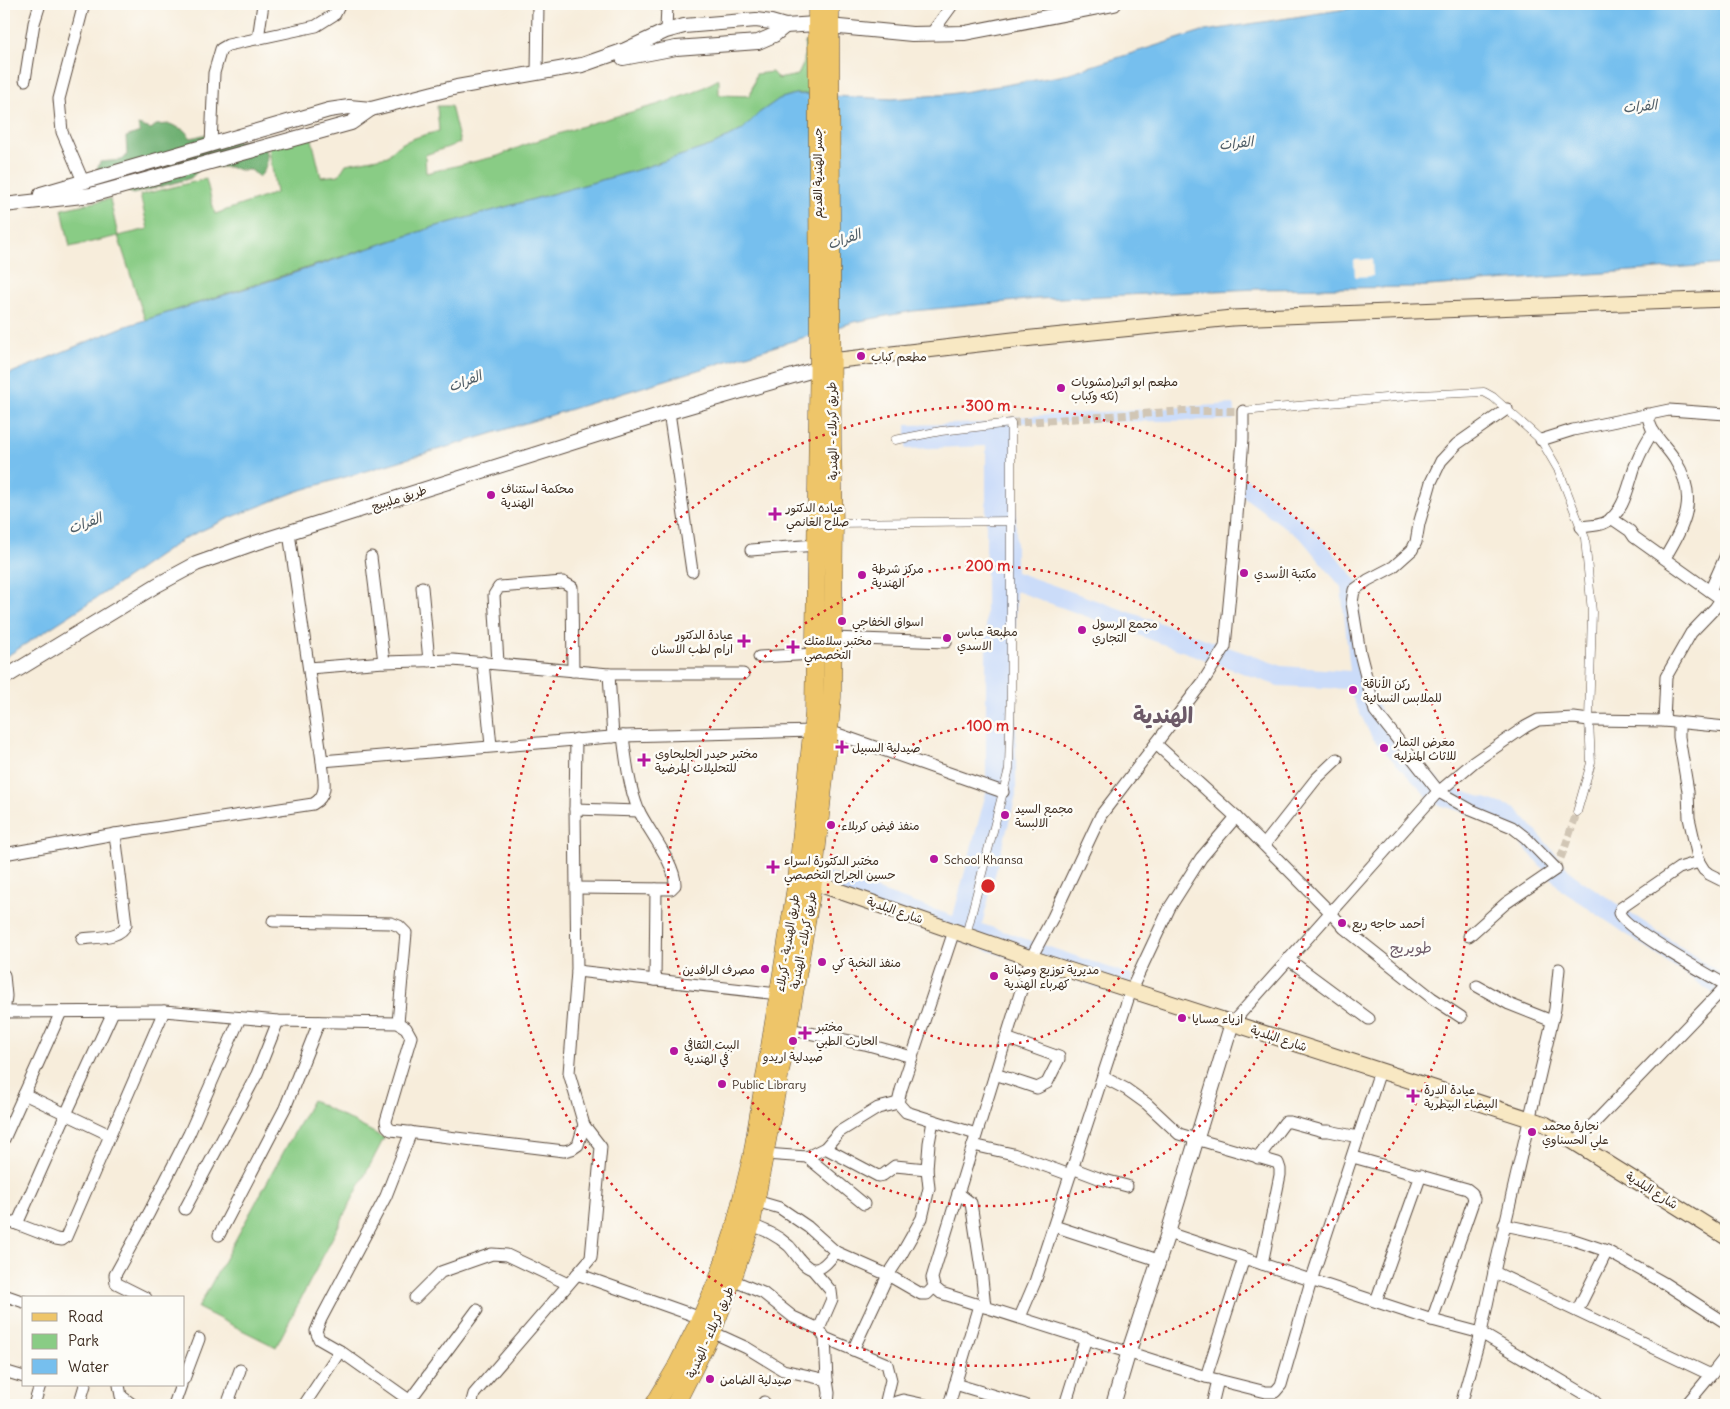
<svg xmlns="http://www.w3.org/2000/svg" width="1730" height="1409" font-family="Delius,'Playpen Sans Arabic',sans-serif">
<rect width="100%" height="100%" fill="#fdfcf7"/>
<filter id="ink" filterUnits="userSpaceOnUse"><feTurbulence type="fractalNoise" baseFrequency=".02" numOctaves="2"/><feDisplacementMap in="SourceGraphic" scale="10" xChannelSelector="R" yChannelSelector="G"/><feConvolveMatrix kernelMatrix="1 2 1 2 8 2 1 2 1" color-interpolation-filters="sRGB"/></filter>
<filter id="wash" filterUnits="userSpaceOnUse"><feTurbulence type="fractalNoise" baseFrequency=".0096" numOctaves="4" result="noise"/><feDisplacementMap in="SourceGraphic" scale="20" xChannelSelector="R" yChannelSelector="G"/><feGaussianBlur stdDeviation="1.12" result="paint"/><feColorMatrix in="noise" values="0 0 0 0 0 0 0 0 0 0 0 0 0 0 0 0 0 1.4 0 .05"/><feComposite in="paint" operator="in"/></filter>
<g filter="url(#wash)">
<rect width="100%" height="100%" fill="#f7eddb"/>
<polygon fill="#cbdcf9" points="1234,404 1234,420 1016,423 1016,572 1282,666 1350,671 1341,587 1302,540 1237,492 1236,471 1313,528 1357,581 1364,672 1388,727 1444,785 1516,808 1574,875 1726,977 1726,1002 1561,890 1505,825 1433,803 1372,738 1348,689 1278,686 1016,591 1016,796 982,924 1134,976 1124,996 815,893 821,870 953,916 986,793 986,446 906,449 906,425 987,423 1014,417"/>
<g fill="#89cc85" stroke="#627b52">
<path d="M 805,42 L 811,43 L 810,94 L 795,94 L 779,99 L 759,113 L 742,130 L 713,145 L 634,171 L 434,227 L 145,320 L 118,236 L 70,247 L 62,209 L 110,199 L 118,236 L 148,229 L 140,195 L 206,179 L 215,214 L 276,193 L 268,142 L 310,131 L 321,177 L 339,175 L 346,164 L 388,156 C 398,140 422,136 439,131 L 437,106 L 451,106 L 460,143 L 425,155 L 426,173 L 498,156 L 527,144 L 592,123 L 656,105 L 695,92 L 719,79 L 719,95 L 750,96 L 756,74 L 772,72 L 778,79 L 798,75 L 804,62 Z"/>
<polygon points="312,1100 384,1138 276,1347 198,1308"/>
</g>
<path fill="#6eb072" stroke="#546d48" d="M 170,124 L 184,130 L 191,138 L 207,134 L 239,141 L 263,142 C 270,152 268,170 259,177 L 251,170 L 240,170 L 229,167 L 202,167 L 191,178 L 185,180 L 133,194 L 121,188 L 98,188 L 90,185 L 100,162 L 122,160 L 127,155 L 126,137 L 140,132 L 138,125 L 151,129 L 156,125 Z"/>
<polygon fill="#76bfee" stroke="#587486" points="1378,4 1726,4 1726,264 1415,287 1257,289 1037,299 913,311 854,322 474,439 298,491 227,519 185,538 118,584 4,658 4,376 123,327 282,277 434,227 634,171 713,145 742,130 759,113 779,99 795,94 892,99 950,94 1060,76 1199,32"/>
<polygon fill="#f7eddb" points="1372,259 1373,276 1355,277 1354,260"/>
</g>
<g filter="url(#ink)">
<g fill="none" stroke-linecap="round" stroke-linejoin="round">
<g stroke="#d1c6b5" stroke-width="8" stroke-dasharray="8 4" stroke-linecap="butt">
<polyline points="1011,423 1184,411 1243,411"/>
<polyline points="1556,869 1565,847 1577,812"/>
</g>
<defs>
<g id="pedestrian">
<polyline points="1243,411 1418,395 1484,392 1493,397 1541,440 1559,471 1585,538 1592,612 1589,720 1591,763 1577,812"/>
<polyline points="895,440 941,431 1011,423 1011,688 1009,769 966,935"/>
<polyline points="834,523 1011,521"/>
</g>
<g id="minor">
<polyline points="666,31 667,4"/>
<polyline points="931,34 953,4"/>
<polyline points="258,39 263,4"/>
<polyline points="537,73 538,4"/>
<polyline points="25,80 34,23 40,4"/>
<polyline points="211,145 214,73 221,49 228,45 316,26 335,14 340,4"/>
<polyline points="83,181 62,132 59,99 84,4"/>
<polyline points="1243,411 1243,439 1235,541 1225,647 1203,682 1101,815 1053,917 1031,958 932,1278 934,1287 941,1293 1206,1377 1266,1392 1275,1392 1281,1385 1311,1281 1380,1071"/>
<polyline points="669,412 692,571"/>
<path d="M 1647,414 C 1649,420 1650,427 1654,432 C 1660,442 1669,450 1675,460 C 1699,498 1685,524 1665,558"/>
<polyline points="1541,440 1573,430 1669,410 1726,414"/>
<polyline points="1611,518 1630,531 1634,537 1721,599 1726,601"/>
<path d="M 1581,527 C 1588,526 1597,526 1604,523 C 1624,515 1629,483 1635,466 C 1640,454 1645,442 1653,432"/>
<polyline points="751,550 816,545"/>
<polyline points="371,557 384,662"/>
<polyline points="422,587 429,661"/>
<polyline points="1710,591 1726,555"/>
<polyline points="832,638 946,642"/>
<polyline points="759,657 815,654"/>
<polyline points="483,662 491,746"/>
<polyline points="498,663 494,595 499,587 563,582 572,587 573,671"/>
<polyline points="309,668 384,662 453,660 609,674 743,674"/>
<polyline points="609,674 613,737"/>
<polyline points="1664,721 1666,677 1691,633 1715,608 1721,599"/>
<polyline points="1679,722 1679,737 1688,791 1689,818 1699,862 1704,870 1709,874 1721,880 1726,881"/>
<polyline points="829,731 1003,792"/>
<polyline points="1156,744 1236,817 1331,913 1344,928 1432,998 1461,1017"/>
<polyline points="322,761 623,736 813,731"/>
<polyline points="575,809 639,811"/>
<polyline points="1264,845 1316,779 1337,759"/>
<path d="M 4,854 L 115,834 L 313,804 C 330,795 323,777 322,761 L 289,533"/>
<path d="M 1699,862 L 1679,868 L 1621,908 L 1619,913 C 1625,929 1707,974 1726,985"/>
<path d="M 576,888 L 671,889 L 675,885 C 676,864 647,829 638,809 C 629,786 626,760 623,736"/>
<polyline points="273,921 391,923 399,926 406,933 398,1023"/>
<polyline points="954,931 901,1090 898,1103 906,1112 976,1134"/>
<polyline points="1469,936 1506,903 1556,869 1526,838 1512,827 1471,810 1439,792 1375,711 1360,653 1352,603 1354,590 1368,580 1393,567 1412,550 1416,542 1419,524 1431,482 1441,461 1457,444 1507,409"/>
<path d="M 82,939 C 96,937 121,939 126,924 L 115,834"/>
<polyline points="1288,959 1369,1019"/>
<polyline points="577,971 778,994"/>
<polyline points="4,975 6,996 4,1015"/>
<polyline points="655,980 656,889"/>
<polyline points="1477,986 1509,1004 1552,1021"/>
<polyline points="4,1012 164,1011 278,1021 398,1023 406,1028 411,1037 386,1121 387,1126 391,1130 564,1151 572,1149 578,1145 584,1125 569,1073 577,971 575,809 576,739"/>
<polyline points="1232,1023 1435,795 1474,762 1525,727 1538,720 1574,718 1589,720 1664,721 1726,727"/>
<polyline points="788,1029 865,1044 912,1057"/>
<polyline points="995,1074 1037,1088 1047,1083 1059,1059 1059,1057 1006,1038"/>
<polyline points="1103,1077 1126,1089 1147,1104 1179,1134 1278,1163 1280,1169 1280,1175 1262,1264"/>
<polyline points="24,1094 110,1135"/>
<polyline points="411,1132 386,1196 321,1319 316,1331 319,1339 340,1351 416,1405"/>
<polyline points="4,1139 61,1012"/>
<polyline points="1576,1142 1726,986"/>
<polyline points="973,1145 1013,1154 1070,1175"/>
<polyline points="825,1148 878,1176 883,1175 895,1166 927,1169"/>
<polyline points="765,1154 807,1157 825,1148 839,1132 878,1108 898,1103"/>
<polyline points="807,1157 864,1204"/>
<polyline points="1353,1157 1467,1189 1472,1193 1474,1199 1432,1320"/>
<polyline points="1258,1158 1285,1122 1290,1122 1323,1131 1329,1131 1358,1137"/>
<polyline points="1072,1168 1101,1179 1127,1186"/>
<polyline points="958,1193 971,1203 981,1269 985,1307"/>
<polyline points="756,1201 780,1208 808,1227 836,1252 888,1275 921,1294 927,1294 934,1287"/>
<polyline points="185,1209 257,1074 278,1021"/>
<polyline points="4,1219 56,1239 62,1240 66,1237 164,1011"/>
<polyline points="17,1224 66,1114 113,1012"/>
<path d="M 751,1225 C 765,1230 777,1235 789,1246 C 796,1253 804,1270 815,1269 C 823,1269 831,1258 836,1252"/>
<polyline points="1504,1225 1568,1238 1607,1251 1664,1283 1726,1323"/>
<polyline points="1054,1226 1158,1260"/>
<polyline points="1168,1233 1432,1320 1481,1333 1591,1398 1598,1405"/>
<polyline points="219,1235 285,1108 319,1022"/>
<polyline points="813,1270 831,1291 832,1299 819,1329"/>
<polyline points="1494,1272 1711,1375 1726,1356"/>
<polyline points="577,1274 701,1318"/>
<polyline points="732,1280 763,1293 793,1317 819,1329 825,1338 887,1364 891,1380 885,1405"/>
<polyline points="4,1295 24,1302"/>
<polyline points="146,1298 116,1283 115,1275 149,1213 189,1134 240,1018"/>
<polyline points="415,1298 441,1272 492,1254 507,1255 568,1284"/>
<polyline points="1376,1301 1421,1175"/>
<polyline points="1577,1311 1607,1251"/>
<polyline points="1020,1317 1035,1282 1131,990 1170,907 1201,858 1236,817"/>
<polyline points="712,1332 747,1348 783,1370 827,1380 829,1393 828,1405"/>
<polyline points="825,1338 827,1380"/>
<polyline points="853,1350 888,1275 900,1257 922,1218 929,1188 927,1169 929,1143 933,1121"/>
<polyline points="4,1371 24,1377"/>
<polyline points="1206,1377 1244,1258"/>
<polyline points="184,1379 199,1339"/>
<polyline points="955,1384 1025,1405"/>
<polyline points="119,1385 121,1396 133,1405"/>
<polyline points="410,1400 477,1310"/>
<polyline points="764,1402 766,1405"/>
<polyline points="34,1405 40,1385"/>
<polyline points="79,1405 85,1385"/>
<polyline points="174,1405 181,1385"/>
<polyline points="227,1405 240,1370"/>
<polyline points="304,1405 340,1351"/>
<polyline points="471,1405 474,1394 591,1258 601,1147 584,1125"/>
<polyline points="895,1405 896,1402 903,1400 926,1405"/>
<polyline points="949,1405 979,1305"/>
<polyline points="1065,1405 1086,1338"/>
<polyline points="1212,1405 1218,1380"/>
<polyline points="1461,1405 1481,1333 1494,1272 1555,1009 1559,969"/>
<polyline points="1686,1405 1711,1375"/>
</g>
<g id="tertiary">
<polyline points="829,26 912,34 965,33 1114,4"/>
<polyline points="623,58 676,48 758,42 774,35 785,26"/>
<polyline points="41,194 329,110 349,107 371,109"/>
<polyline points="4,205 91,195 351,123 371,109 457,87 582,65 625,50 666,31 684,26 756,20 771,22 785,26 816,24"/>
<polyline points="4,678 157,585 196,564 255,543 669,412 817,369"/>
<polyline points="1113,1405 1129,1351 1168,1233 1232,1023"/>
</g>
<g id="secondary">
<polyline points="831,361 1013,340 1232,318 1726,299"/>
<polyline points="813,882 1031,958 1545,1124 1726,1237"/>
</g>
<g id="primary">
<polyline points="654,1405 676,1368 701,1318 719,1277 734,1231 752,1157 797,881 814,714 819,339 817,4"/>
<polyline points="675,1405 712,1332 732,1280 751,1225 788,1029 813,882 829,731 832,697 834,523 832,444 830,4"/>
</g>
</defs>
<use href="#pedestrian" stroke="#57473a" stroke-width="9"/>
<use href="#minor" stroke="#57473a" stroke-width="13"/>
<use href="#tertiary" stroke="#57473a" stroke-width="16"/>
<use href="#secondary" stroke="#57473a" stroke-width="17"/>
<use href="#primary" stroke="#57473a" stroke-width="19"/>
<use href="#pedestrian" stroke="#fff" stroke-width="8"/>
<use href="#minor" stroke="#fff" stroke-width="11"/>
<use href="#tertiary" stroke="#fff" stroke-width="14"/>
<use href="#secondary" stroke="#f8e8c3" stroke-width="15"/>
<use href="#primary" stroke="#eec569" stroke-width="18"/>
</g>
</g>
<g fill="none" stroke="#d62828" stroke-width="2.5" stroke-dasharray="2.5 5">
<circle cx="988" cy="886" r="160"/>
<circle cx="988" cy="886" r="320"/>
<circle cx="988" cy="886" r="480"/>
</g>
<g fill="#b5179e" stroke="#fdfcf7" stroke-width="2">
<circle cx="861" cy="356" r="5"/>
<circle cx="1061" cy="388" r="5"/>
<circle cx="491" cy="495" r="5"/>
<path d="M772.5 506.5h5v5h5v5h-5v5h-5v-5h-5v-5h5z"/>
<circle cx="1244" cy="573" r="5"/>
<circle cx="862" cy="575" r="5"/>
<circle cx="842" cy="621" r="5"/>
<circle cx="1082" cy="630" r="5"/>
<circle cx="947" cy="638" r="5"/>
<path d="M741.5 633.5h5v5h5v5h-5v5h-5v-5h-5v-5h5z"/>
<path d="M790.5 639.5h5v5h5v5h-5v5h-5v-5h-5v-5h5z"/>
<circle cx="1353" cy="690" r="5"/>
<path d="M839.5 739.5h5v5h5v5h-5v5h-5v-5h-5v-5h5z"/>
<circle cx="1384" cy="748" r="5"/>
<path d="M641.5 752.5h5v5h5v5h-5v5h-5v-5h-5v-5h5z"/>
<circle cx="1005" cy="815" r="5"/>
<circle cx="831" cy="825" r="5"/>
<circle cx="934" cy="859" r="5"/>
<path d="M770.5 859.5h5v5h5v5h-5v5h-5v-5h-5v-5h5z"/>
<circle cx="1342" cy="923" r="5"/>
<circle cx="822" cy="962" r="5"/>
<circle cx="765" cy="969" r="5"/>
<circle cx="994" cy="976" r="5"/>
<circle cx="1182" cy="1018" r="5"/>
<path d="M802.5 1025.5h5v5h5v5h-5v5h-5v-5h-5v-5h5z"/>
<circle cx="793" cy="1041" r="5"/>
<circle cx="674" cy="1051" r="5"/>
<circle cx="722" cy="1084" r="5"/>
<path d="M1410.5 1088.5h5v5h5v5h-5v5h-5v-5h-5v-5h5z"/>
<circle cx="1532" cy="1132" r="5"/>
<circle cx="710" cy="1379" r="5"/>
</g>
<g text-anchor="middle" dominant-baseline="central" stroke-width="5" stroke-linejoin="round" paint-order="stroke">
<g font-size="12" fill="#3b2a1e" stroke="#fdfcf7">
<text transform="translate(817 173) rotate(-90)">جسر الهندية القديم</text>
<text transform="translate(832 431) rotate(-91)">طريق كربلاء - الهندية</text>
<text transform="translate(399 498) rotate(-18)">طريق مليبيج</text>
<text transform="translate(895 910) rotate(19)">شارع البلدية</text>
<text transform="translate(803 940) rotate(-80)">طريق كربلاء - الهندية</text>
<text transform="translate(787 943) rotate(-81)">طريق الهندية - كربلاء</text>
<text transform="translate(1279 1038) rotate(18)">شارع البلدية</text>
<text transform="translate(1652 1190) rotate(32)">شارع البلدية</text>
<text transform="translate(710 1332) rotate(-66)">طريق كربلاء - الهندية</text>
</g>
<g font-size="12" fill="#3b2a1e" stroke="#fdfcf7" text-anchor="start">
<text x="871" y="356">مطعم كباب</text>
<text x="1071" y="381">مطعم ابو اثير(مشويات<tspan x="1071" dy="14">تكه وكباب)</tspan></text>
<text x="501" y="488">محكمة استئناف<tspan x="501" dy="14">الهندية</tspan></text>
<text x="786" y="507">عياده الدكتور<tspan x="786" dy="14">صلاح الغانمي</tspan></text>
<text x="872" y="568">مركز شرطة<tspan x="872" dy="14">الهندية</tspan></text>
<text x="1254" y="573">مكتبة الأسدي</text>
<text x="852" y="621">اسواق الخفاجي</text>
<text x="1092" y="623">مجمع الرسول<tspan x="1092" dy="14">التجاري</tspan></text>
<text x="957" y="631">مطبعة عباس<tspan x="957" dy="14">الاسدي</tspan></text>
<text x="733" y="634" text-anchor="end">عيادة الدكتور<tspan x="733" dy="14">ارام لطب الاسنان</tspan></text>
<text x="804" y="640">مختبر سلامتك<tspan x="804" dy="14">التخصصي</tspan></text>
<text x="1363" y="683">ركن الأناقة<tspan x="1363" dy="14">للملابس النسائية</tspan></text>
<text x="1394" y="741">معرض التمار<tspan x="1394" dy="14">للاثاث المنزليه</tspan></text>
<text x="852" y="747">صيدلية السبيل</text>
<text x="655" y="753">مختبر حيدر الجليحاوي<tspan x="655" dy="14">للتحليلات المرضية</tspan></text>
<text x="1015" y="808">مجمع السيد<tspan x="1015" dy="14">الالبسة</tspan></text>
<text x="841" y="825">منفذ فيض كربلاء</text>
<text x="944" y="859">School Khansa</text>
<text x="784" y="860">مختبر الدكتورة اسراء<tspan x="784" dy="14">حسين الجراح التخصصي</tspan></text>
<text x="1352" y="923">أحمد حاجه ربع</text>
<text x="832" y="962">منفذ النخبة كي</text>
<text x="755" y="969" text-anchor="end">مصرف الرافدين</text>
<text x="1004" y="969">مديرية توزيع وصيانة<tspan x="1004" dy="14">كهرباء الهندية</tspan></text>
<text x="1192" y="1018">ازياء مسايا</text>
<text x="816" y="1026">مختبر<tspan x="816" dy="14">الحارث الطبي</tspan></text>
<text x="684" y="1044">البيت الثقافي<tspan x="684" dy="14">في الهندية</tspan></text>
<text x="793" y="1056" text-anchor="middle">صيدلية اريدو</text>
<text x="732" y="1084">Public Library</text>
<text x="1424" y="1089">عيادة الدرة<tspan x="1424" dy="14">البيضاء البيطرية</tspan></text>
<text x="1542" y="1125">نجارة محمد<tspan x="1542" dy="14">علي الحسناوي</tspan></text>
<text x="720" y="1379">صيدلية الضامن</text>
</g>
<g font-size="14" font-style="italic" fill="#505e67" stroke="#fdfcf7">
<text transform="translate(1640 106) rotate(-5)">الفرات</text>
<text transform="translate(1236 143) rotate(-6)">الفرات</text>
<text transform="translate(844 239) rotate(-19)">الفرات</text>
<text transform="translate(465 381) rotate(-21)">الفرات</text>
<text transform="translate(85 523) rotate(-20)">الفرات</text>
</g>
<g font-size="15" fill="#6c5a68" stroke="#fdfcf7">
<text x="1411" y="947">طويريج</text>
</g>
<g font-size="22" font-weight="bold" fill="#6c5a68" stroke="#fdfcf7">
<text x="1163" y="715">الهندية</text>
</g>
</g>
<circle cx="988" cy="886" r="8" fill="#d62828" stroke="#fdfcf7" stroke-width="2.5"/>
<g font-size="15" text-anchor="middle" font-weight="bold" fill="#d62828" stroke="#fdfcf7" stroke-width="5" stroke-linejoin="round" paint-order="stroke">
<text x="988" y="411">300 m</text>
<text x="988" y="571">200 m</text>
<text x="988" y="731">100 m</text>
</g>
<rect width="1730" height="1409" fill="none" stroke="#fdfcf7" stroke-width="20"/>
<rect x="22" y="1296" width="162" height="90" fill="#fdfcf7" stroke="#afa8a0"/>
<rect x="32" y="1313" width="25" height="8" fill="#eec569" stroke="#afa8a0"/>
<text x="68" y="1322" font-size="15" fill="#3b2a1e">Road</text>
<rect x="32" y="1334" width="25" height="15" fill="#89cc85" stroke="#afa8a0"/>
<text x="68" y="1346" font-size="15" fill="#3b2a1e">Park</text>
<rect x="32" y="1359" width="25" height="15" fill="#76bfee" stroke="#afa8a0"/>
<text x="68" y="1372" font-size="15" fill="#3b2a1e">Water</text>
</svg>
